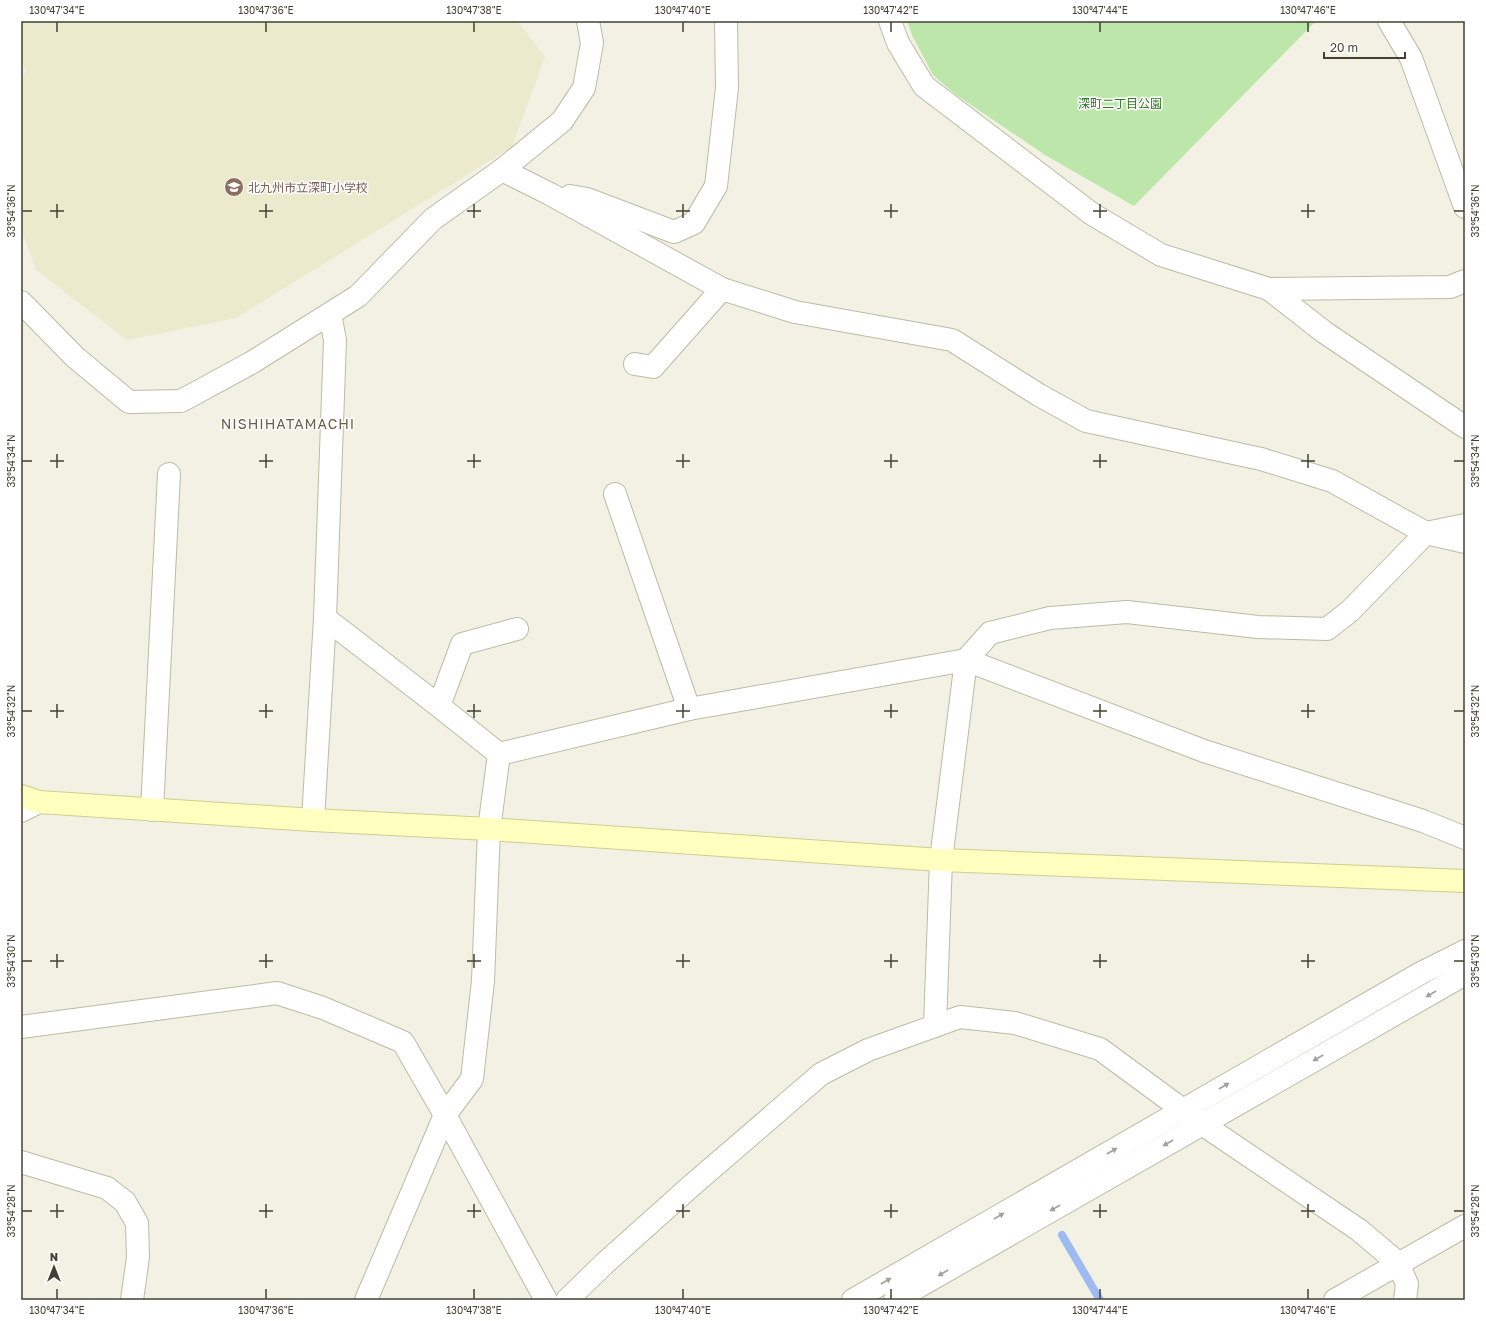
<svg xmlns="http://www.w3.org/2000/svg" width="1486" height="1321" font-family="'Golos Text','Noto Sans JP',sans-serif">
<rect width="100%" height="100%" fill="#f2f1e3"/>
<polygon fill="#ebeacc" points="21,21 517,21 545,57 512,147 236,318 127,340 36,270 21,228 21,84 26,70 21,61"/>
<polygon fill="#bde7aa" points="907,21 1316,21 1134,206 1045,155 955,94 933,75 912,35"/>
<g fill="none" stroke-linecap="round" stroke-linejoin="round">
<polyline stroke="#9dbaf1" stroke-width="8" points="1062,1235 1100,1300"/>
<defs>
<g id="street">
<polyline points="890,21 898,43 924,86 1092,214 1161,255 1269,289 1450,287 1465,281"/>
<polyline points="1389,21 1411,58 1465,207"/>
<polyline points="502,170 550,194 722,289 795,312 952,340 1039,395 1086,421 1261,459 1332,481 1426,533 1465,542"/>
<polyline points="570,196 587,199 674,232 694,223 716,186 727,88 726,21"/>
<polyline points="1269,289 1324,332 1465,427"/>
<polyline points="21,302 75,357 129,402 181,401 251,363 358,296 433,219 502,170 562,121 584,88 592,43 588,21"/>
<polyline points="635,364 653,367 722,289"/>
<polyline points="615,494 689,709"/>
<polyline points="325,618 439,706 499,754"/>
<polyline points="439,706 462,644 517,629"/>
<polyline points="499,754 689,709 966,660 1204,751 1423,821 1465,838"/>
<polyline points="152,810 169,474"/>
<polyline points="21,811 39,802"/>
<polyline points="313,820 325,618 335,340 330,314"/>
<polyline points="935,1026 941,860 966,660 990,633 1050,618 1127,612 1258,627 1327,629 1350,611 1426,533 1465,525"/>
<polyline points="21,1027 277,993 323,1008 403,1042 445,1115 546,1300"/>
<polyline points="21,1162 107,1188 125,1202 137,1223 138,1257 132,1300"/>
<polyline points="366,1300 445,1115 472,1079 483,981 489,829 499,754"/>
<polyline points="567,1300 604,1264 690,1187 821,1074 868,1050 960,1017 1015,1023 1100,1049 1202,1124 1359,1230 1398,1263 1407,1284 1405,1300"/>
<polyline points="853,1300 1421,973 1465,951"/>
<polyline points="895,1300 1465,974"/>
<polyline points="1335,1300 1465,1226"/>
</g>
<polyline id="secondary" points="21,796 39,802 313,820 489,829 941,860 1465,881"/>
</defs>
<use href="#street" stroke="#bdbba5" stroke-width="24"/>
<use href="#secondary" stroke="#cfce8f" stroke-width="24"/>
<use href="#street" stroke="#fff" stroke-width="22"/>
<use href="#secondary" stroke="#ffffbf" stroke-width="22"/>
</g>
<defs><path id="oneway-solid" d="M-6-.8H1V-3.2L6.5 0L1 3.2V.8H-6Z"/></defs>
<g fill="#a1a099">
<use href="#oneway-solid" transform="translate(1431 994) rotate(150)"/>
<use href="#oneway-solid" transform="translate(1318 1058) rotate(150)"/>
<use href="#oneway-solid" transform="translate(1224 1086) rotate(-30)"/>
<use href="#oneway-solid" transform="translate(1168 1143) rotate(150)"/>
<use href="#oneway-solid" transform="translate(1112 1151) rotate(-30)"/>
<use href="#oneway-solid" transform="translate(1055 1208) rotate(150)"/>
<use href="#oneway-solid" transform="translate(999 1216) rotate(-30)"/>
<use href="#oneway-solid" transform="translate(943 1273) rotate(150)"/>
<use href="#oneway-solid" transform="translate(886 1281) rotate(-30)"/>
</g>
<path fill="none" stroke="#434133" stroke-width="1.5" d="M 57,22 L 57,32M 266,22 L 266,32M 474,22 L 474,32M 683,22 L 683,32M 891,22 L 891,32M 1100,22 L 1100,32M 1308,22 L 1308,32M 57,204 L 57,218M 266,204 L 266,218M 474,204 L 474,218M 683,204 L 683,218M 891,204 L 891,218M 1100,204 L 1100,218M 1308,204 L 1308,218M 22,211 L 32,211M 50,211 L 64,211M 259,211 L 273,211M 467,211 L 481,211M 676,211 L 690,211M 884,211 L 898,211M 1093,211 L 1107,211M 1301,211 L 1315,211M 1454,211 L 1464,211M 57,454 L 57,468M 266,454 L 266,468M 474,454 L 474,468M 683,454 L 683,468M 891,454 L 891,468M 1100,454 L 1100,468M 1308,454 L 1308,468M 22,461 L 32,461M 50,461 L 64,461M 259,461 L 273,461M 467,461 L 481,461M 676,461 L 690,461M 884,461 L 898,461M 1093,461 L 1107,461M 1301,461 L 1315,461M 1454,461 L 1464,461M 57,704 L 57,718M 266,704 L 266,718M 474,704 L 474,718M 683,704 L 683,718M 891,704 L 891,718M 1100,704 L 1100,718M 1308,704 L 1308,718M 22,711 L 32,711M 50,711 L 64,711M 259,711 L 273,711M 467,711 L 481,711M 676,711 L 690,711M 884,711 L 898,711M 1093,711 L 1107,711M 1301,711 L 1315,711M 1454,711 L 1464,711M 57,954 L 57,968M 266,954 L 266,968M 474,954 L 474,968M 683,954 L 683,968M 891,954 L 891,968M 1100,954 L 1100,968M 1308,954 L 1308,968M 22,961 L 32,961M 50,961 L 64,961M 259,961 L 273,961M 467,961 L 481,961M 676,961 L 690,961M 884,961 L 898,961M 1093,961 L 1107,961M 1301,961 L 1315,961M 1454,961 L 1464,961M 57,1204 L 57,1218M 266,1204 L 266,1218M 474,1204 L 474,1218M 683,1204 L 683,1218M 891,1204 L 891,1218M 1100,1204 L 1100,1218M 1308,1204 L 1308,1218M 22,1211 L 32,1211M 50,1211 L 64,1211M 259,1211 L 273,1211M 467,1211 L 481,1211M 676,1211 L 690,1211M 884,1211 L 898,1211M 1093,1211 L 1107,1211M 1301,1211 L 1315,1211M 1454,1211 L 1464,1211M 57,1289 L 57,1299M 266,1289 L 266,1299M 474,1289 L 474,1299M 683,1289 L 683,1299M 891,1289 L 891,1299M 1100,1289 L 1100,1299M 1308,1289 L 1308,1299"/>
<defs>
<symbol id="school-disc" viewBox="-11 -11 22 22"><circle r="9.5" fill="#8d6e63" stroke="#fff"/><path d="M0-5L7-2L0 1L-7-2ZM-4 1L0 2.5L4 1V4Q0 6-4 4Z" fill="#fff"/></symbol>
</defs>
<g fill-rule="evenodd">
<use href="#school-disc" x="223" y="176" width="22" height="22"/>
</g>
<g text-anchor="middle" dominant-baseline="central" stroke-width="3" stroke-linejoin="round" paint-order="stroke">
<g font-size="12" fill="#317526" stroke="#fff">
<text x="1120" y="103">深町二丁目公園</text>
</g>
<g font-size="12" fill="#785e54" stroke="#fff" text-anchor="start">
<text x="248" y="187">北九州市立深町小学校</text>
</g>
<g font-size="14" letter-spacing="1" fill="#66624a" stroke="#fff">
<text x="288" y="423">NISHIHATAMACHI</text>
</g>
</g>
<rect width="1486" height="1321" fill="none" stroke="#ffffff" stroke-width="44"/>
<g transform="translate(54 1267)" stroke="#ffffff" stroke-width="3" paint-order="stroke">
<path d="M0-3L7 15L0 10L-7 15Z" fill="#434133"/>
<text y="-6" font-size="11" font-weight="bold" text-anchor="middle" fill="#434133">N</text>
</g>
<path d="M1324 52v6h81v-6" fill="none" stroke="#434133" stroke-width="2"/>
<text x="1330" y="52" font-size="12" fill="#434133" stroke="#ffffff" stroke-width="3" paint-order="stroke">20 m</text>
<rect x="22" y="22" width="1442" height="1277" fill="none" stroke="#434133" stroke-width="1.5"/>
<g font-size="10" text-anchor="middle" fill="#434133">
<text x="57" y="14">130°47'34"E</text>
<text x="266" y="14">130°47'36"E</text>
<text x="474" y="14">130°47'38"E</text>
<text x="683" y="14">130°47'40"E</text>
<text x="891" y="14">130°47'42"E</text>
<text x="1100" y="14">130°47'44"E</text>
<text x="1308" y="14">130°47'46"E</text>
<text transform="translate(11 211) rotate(-90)" y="4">33°54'36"N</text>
<text transform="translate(1475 211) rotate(-90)" y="4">33°54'36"N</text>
<text transform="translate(11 461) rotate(-90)" y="4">33°54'34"N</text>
<text transform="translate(1475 461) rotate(-90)" y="4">33°54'34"N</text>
<text transform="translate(11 711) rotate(-90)" y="4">33°54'32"N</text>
<text transform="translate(1475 711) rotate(-90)" y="4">33°54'32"N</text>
<text transform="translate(11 961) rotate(-90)" y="4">33°54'30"N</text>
<text transform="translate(1475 961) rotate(-90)" y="4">33°54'30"N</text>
<text transform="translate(11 1211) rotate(-90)" y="4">33°54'28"N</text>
<text transform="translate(1475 1211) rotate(-90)" y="4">33°54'28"N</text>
<text x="57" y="1314">130°47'34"E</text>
<text x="266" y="1314">130°47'36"E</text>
<text x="474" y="1314">130°47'38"E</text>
<text x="683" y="1314">130°47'40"E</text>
<text x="891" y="1314">130°47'42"E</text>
<text x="1100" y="1314">130°47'44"E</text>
<text x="1308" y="1314">130°47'46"E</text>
</g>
</svg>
